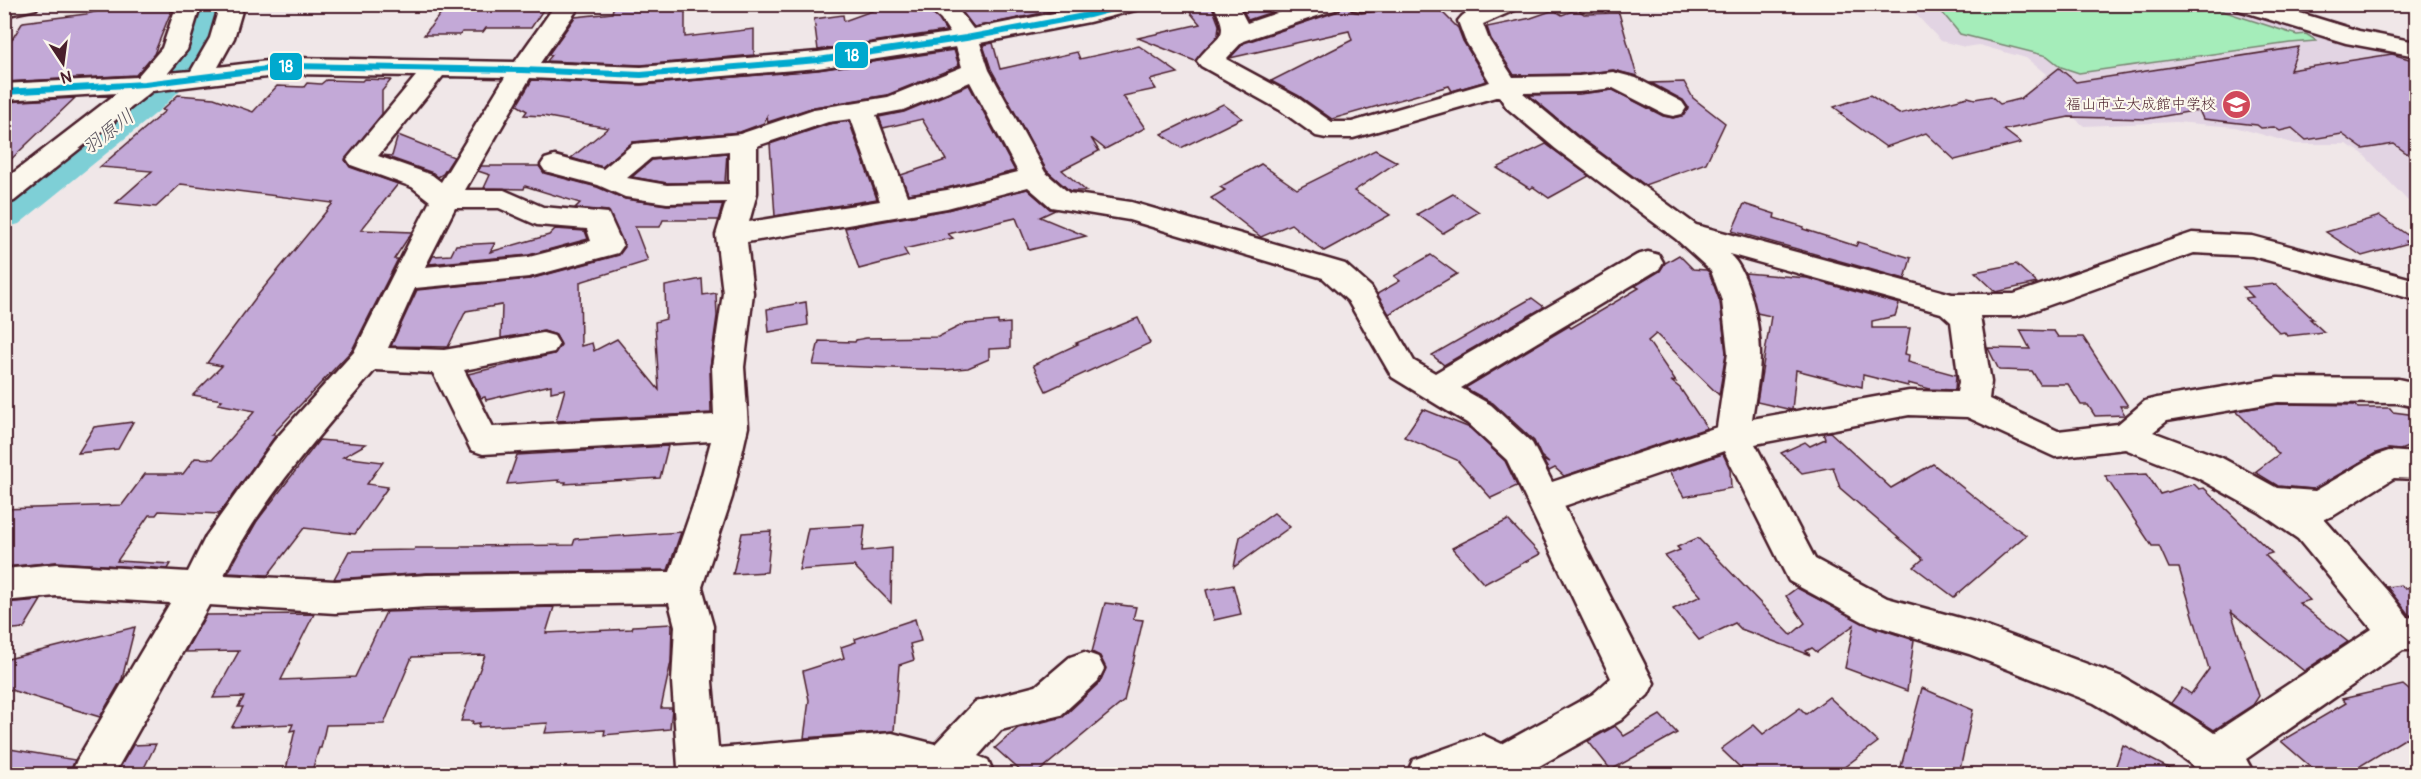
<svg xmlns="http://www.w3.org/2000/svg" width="2421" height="779" font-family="Pangolin,'Klee One',sans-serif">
<rect width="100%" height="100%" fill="#f0e7e8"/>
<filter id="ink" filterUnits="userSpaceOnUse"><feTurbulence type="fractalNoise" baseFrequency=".0167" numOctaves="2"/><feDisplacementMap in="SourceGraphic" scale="12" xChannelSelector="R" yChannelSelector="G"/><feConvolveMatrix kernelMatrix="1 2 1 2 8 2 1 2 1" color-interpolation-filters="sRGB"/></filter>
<g filter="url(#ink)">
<polygon fill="#e2d4e3" points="1907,5 2232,5 2348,42 2416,50 2416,206 2407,200 2362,153 2346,144 2296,144 2235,127 2176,122 2084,126 2035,85 2046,74 2026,58 1979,45 1965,47 1941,41"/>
<polygon fill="#a5edba" stroke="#788672" stroke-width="1.5" points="1936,5 2204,5 2297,35 2306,34 2317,41 2290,43 2079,73 2061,67 2047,56 1960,34"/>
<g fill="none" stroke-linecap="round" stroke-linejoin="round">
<polygon fill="#7ecfd6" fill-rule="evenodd" points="190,4 226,4 217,45 189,81 160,110 19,224 4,228 4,192 132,94 161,65 180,43"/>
</g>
<g fill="#c3a9d7" stroke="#4a1f2b" stroke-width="1.5">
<polygon points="104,4 174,4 154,54 136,75 4,82 4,54 10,46 7,47 23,22 86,14 102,10"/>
<polygon points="448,4 547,4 531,28 486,28 483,32 462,32 460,35 424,35"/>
<polygon points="614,4 685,4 685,37 754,29 754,55 641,65 547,61 552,55 548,55 575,17 612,13"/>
<polygon points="891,4 922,4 939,20 946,31 818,50 814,19 843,15 844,21"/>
<polygon points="954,4 1076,4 1076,6 974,27"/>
<polygon points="1183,4 1211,4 1219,25 1218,35 1195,61 1138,38 1200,24"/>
<polygon points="1240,4 1295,4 1248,20"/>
<polygon points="1343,4 1347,4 1352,11 1361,13 1378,11 1383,4 1434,4 1458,28 1463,41 1487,81 1452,91 1449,86 1332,119 1299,96 1271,81 1352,40 1349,31 1230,58 1244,43 1339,11"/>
<polygon points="1577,9 1584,14 1619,13 1637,76 1613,70 1579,74 1514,75 1491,39 1487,27 1531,18 1554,10 1562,15"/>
<polygon points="993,43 1000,69 1077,52 1080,59 1139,46 1178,73 1150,80 1156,89 1123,96 1145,128 1105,149 1091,138 1099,151 1062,170 1086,191 1070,191 1047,171 991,69 983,45"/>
<polygon points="2299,47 2290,70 2392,54 2416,61 2416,160 2394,144 2363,149 2342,134 2306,140 2292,128 2280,131 2274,127 2261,128 2257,125 2203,119 2199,110 2147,119 2069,117 2004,130 2021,143 1955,160 1926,133 1886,147 1840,114 1842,113 1834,107 1870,95 1899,114 1968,97 1975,99 1991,96 2000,104 2020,99 2059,68 2076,82"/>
<polygon points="954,50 959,66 887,95 814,107 768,122 767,116 764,123 740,132 633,142 602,167 571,158 608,128 543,116 524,115 527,111 517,105 532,80 641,85 818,70"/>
<polygon points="364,79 391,80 382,91 382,114 345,160 350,167 398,184 361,230 412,232 394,259 398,259 352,350 272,435 276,435 219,514 159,511 156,515 149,515 117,561 171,564 168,569 56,562 4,567 4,509 122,505 145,474 183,474 195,458 213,459 255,411 218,404 222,400 193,395 222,366 207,363 257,296 333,203 181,184 156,207 116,203 152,171 100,167 165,111 162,110 178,95 214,98 253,112 277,86 304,87 307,83 321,84 326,80 362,81"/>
<polygon points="1684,82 1693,98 1725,123 1706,163 1645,185 1577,135 1529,95 1579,94 1613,90 1663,116 1673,118 1684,115 1688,107 1683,100 1651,83"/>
<polygon points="969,85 1015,171 947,188 908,194 901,175 946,160 922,119 883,128 879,117 904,112"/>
<polygon points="75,98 4,166 4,102"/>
<polygon points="1223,104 1242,118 1181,148 1162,134"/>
<polygon points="849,121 877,199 775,216 770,144 829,124"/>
<polygon points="398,135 454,157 443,174 438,177 433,173 382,155 392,156"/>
<polygon points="1546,144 1589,176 1549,198 1533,187 1530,189 1497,168"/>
<polygon points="1375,150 1397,162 1354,191 1390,215 1324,251 1291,224 1261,237 1211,198 1225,190 1220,187 1261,164 1297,189"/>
<polygon points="727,153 725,182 667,183 632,177 652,160"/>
<polygon points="481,166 539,166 544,173 597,187 625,199 667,205 723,204 718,220 663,220 660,227 635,227 648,261 580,282 581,346 592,343 594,351 617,339 659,390 655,322 666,319 665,286 702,279 703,295 716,293 717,316 710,367 711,413 556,421 565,389 551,392 551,385 486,400 485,397 481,398 468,374 554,354 561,345 556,335 544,331 501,338 502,305 466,311 448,347 391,346 417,290 530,279 619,255 625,247 608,211 575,208 580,203 525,186 524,189 484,188 490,175 478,171"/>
<polygon points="1027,189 1050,209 1055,210 1040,217 1086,236 1029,250 1016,218 948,234 953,238 904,249 908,256 859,269 845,228 947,210"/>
<polygon points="1453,194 1479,212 1443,233 1417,214"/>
<polygon points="1744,204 1775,214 1774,218 1804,227 1803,229 1856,246 1858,242 1911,258 1905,279 1732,231"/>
<polygon points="2380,216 2413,239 2406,241 2409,243 2362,256 2326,232"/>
<polygon points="555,229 585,231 588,239 529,255 429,264 433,256 451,255 456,245 495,243 490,252 549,235"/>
<polygon points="1431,255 1457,274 1389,314 1377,294 1400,281 1394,276"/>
<polygon points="1679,255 1693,269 1706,270 1709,272 1720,302 1726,353 1719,395 1656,334 1648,341 1676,382 1671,381 1680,388 1707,428 1564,476 1555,468 1549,471 1543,460 1549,463 1541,456 1534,441 1493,403 1465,388 1569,326 1571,328 1639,288 1635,286 1660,271 1665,263"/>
<polygon points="2016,264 2037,283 1996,292 1975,272"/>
<polygon points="1745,273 1807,278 1899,304 1895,316 1872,321 1872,328 1910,328 1905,354 1909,355 1908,362 1956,375 1955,390 1930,389 1908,383 1908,386 1863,375 1862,387 1796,370 1792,410 1757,402 1771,316 1757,313"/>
<polygon points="2276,284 2313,319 2310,319 2324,332 2287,336 2284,332 2280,333 2245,298 2253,297 2243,287"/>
<polygon points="1532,298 1544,307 1444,365 1432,355"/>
<polygon points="806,302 808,325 769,332 767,309"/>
<polygon points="1138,318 1150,343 1046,391 1033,365 1078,344 1076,343"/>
<polygon points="998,321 998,324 1010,323 1010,348 989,349 989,359 968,368 946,370 813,365 819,341 855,342 856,340 866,338 938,337 964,324"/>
<polygon points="2020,330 2054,331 2058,337 2083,337 2128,406 2120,406 2125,415 2095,416 2088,405 2081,405 2068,384 2040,384 2032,371 1999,370 1988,348 2030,349"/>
<polygon points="2278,404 2356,405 2358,408 2390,408 2393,412 2416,415 2416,444 2400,450 2388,449 2376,453 2314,489 2278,486 2255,472 2279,454 2236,411"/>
<polygon points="1423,409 1470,428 1505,461 1517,486 1491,498 1457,460 1404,437"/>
<polygon points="133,422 118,449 78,453 94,427"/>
<polygon points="1830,432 1891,488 1933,464 1992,511 2026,535 1954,597 1914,567 1923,559 1840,488 1833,467 1802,473 1781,453 1805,442 1810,446 1825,439 1823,433"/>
<polygon points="319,440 366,444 343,457 383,462 367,484 388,487 355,534 304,528 268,575 228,573 257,521"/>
<polygon points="668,446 660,478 565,484 566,482 558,482 559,480 507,484 517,455"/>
<polygon points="1723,454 1730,469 1731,488 1684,497 1669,472"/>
<polygon points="2147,474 2160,494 2194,484 2199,489 2204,488 2272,553 2265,555 2310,600 2299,603 2348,642 2304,671 2231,612 2259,696 2253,705 2214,730 2171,703 2182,688 2191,694 2209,669 2179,568 2169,568 2159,546 2152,546 2105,476"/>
<polygon points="1274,513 1290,527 1234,567 1240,537"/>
<polygon points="1508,520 1540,554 1484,584 1452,548"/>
<polygon points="865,525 862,551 892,548 891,603 854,566 799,570 808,528"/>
<polygon points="771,531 767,572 733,574 742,533"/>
<polygon points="681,532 668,570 427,573 334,579 349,551 414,550 415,548 460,548 461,546 573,545 575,539"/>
<polygon points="1698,538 1791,635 1805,623 1786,596 1797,588 1877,630 1877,628 1914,640 1907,691 1845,668 1854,625 1817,652 1812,648 1806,651 1810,655 1741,629 1735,623 1699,640 1673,609 1701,596 1665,556 1680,550 1677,547"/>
<polygon points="1233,585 1241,614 1214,620 1206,590"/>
<polygon points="2401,585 2404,588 2416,587 2416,616 2409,615 2387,587"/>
<polygon points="41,600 24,628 4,630 4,603"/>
<polygon points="1105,603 1136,607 1133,619 1143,620 1124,701 1036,774 1024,774 995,748 1018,728 1063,717 1100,682 1106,668 1100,656 1092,652"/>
<polygon points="554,607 546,633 632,629 633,626 672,624 671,662 661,708 672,708 670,729 604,735 605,730 545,733 548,723 478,727 480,723 472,724 473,721 461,721 485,655 412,657 384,724 326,725 321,748 319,748 311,774 285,774 295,730 290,731 293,724 232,727 243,707 238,707 244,697 213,698 239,651 185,652 206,615 314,614 281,680 355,677 386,612"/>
<polygon points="915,619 921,641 910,644 914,660 899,665 894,731 804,738 809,700 803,671 844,658 841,647 856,642 855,639"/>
<polygon points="135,627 122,679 100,717 4,688 4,670 8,659"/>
<polygon points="2403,685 2416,696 2416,732 2347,774 2319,774 2281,741 2346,703 2342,699"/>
<polygon points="1922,688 1973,710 1959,774 1899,774"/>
<polygon points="1829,697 1878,742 1835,774 1747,774 1721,749 1754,725 1763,734 1800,708 1806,714"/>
<polygon points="1660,715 1677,733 1611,770 1588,741 1615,726 1624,736"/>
<polygon points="156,744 141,774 116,774 133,745"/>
<polygon points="2123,745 2180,774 2113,774"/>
<polygon points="4,748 75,760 69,774 4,774"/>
</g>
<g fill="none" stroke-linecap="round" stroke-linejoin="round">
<defs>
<g id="minor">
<path d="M 177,4 L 201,4 L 187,50 L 168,73 L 191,71 L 210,38 L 220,4 L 244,4 L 234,38 L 218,67 L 291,58 L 515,62 L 556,4 L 581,4 L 540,63 L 641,67 L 818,52 L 950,33 L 941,19 L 924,4 C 956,4 954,3 973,29 L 1100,4 L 1142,4 L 1139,9 L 1089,22 L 980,43 L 989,70 L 1045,172 L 1069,193 L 1131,202 L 1345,264 L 1371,287 L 1414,361 L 1435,373 L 1637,255 L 1648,252 L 1659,255 L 1663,262 L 1659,269 L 1461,388 L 1491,405 L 1532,443 L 1552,482 L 1717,427 L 1728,353 L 1722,301 L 1711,271 L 1676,239 L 1556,149 L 1507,108 L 1499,96 L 1353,138 L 1326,138 L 1316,136 L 1280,110 L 1201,66 L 1197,61 C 1216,34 1233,41 1213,4 L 1237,4 L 1247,23 L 1304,4 L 1341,4 L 1338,9 L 1243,41 L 1226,59 L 1298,98 L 1332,122 L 1352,122 L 1490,82 L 1465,40 L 1458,21 C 1471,2 1500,4 1520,4 L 1517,9 L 1483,24 L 1489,40 L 1513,77 L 1579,76 L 1613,72 L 1636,78 L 1682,102 L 1686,108 L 1682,114 L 1673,116 L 1664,114 L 1613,88 L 1579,92 L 1523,93 L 1576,137 L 1696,225 L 1952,294 L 2014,294 L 2192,233 L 2252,236 L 2416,280 L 2416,300 L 2252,256 L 2194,253 L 2027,313 L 2016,316 L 1980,316 L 1991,382 L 1989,399 L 2058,431 L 2118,424 L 2145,401 L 2157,398 L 2278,378 L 2398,379 L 2416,383 L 2416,407 L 2398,403 L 2278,402 L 2167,421 L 2153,432 L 2222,458 L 2277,488 L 2315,491 L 2377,455 L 2389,451 L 2416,453 L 2416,479 L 2394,478 L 2333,516 L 2324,519 L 2390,594 L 2408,617 L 2416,618 L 2416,650 L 2403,650 L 2246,759 L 2254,774 L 2204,774 L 2161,742 L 2094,703 L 1969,654 L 1864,622 L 1789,581 L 1724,451 L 1564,506 L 1654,683 L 1648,695 L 1621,720 L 1525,774 L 1407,774 L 1413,760 L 1483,735 L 1502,744 L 1593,694 L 1611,678 L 1507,460 L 1467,423 L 1392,377 L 1348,301 L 1323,278 L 1129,220 L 1051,207 L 1028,187 L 947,208 L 747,242 L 753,293 L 744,367 L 748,427 L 732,497 L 702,587 L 713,626 L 712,682 L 718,748 L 892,733 L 935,744 L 975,702 L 1036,686 L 1070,657 L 1084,652 L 1098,657 L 1104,669 L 1098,681 L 1061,715 L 1001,730 L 978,756 L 988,760 L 994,774 L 905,774 L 892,771 L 853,774 L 675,774 L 678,767 L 672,682 L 675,626 L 669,603 L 427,607 L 335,613 L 209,605 L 114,774 L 71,774 L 77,760 L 170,603 L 56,596 L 4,601 L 4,569 L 56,564 L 188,572 L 206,536 L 274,441 L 354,352 L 430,201 L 412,187 L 351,165 L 347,159 L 416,76 L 291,74 L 152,91 L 14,201 L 4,204 L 4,180 L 117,93 L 4,100 L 4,84 L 137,77 L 162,48 ZM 956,47 L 962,67 L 888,97 L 814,109 L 740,134 L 633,144 L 603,169 L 555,156 L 545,159 L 541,165 L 545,171 L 598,185 L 625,197 L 667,203 L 726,202 L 716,235 L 723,293 L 712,367 L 714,415 L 493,427 L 464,370 L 554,352 L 559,344 L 554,336 L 543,333 L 444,350 L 388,348 L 415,288 L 529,277 L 618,253 L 623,246 L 608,213 L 543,207 L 504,190 L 465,190 L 530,78 L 641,83 L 818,68 ZM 443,76 L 505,77 L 441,182 L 432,175 L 378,156 ZM 970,82 L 1018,172 L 947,190 L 907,196 L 876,115 L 903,110 ZM 851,119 L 880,201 L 749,222 L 757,193 L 757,146 L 828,122 ZM 729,151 L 729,184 L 667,185 L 627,178 L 651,158 ZM 455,208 L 499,208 L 537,225 L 587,229 L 591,241 L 529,257 L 425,267 ZM 1729,254 L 1941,313 L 1951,322 L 1959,382 L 1957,392 L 1909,391 L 1752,419 C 1755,398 1760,375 1760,354 C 1760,328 1750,271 1729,254 ZM 375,370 L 433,373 L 471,450 L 483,454 L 711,441 L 696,497 L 670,572 L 427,575 L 335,581 L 224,575 C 260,500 322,432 375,370 ZM 1909,415 L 1967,417 L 2055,457 L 2125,449 L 2198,478 L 2259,512 L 2298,539 L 2372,629 L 2214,733 L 2189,716 L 2122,677 L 1974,622 L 1887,598 L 1815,559 L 1755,444 Z"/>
<polygon points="1349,4 1381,4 1378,9 1361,11 1352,9"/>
<polygon points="2232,4 2271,4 2359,31 2416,42 2416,56 2346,43 2235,9"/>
</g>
<polygon id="trunk" points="4,4 39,4 36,9 4,16"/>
</defs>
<use href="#minor" stroke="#4a1f2b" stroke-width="5"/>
<use href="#trunk" stroke="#4a1f2b" stroke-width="5"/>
<use href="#minor" fill="#fbf7ec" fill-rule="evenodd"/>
<use href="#trunk" fill="#fbf7ec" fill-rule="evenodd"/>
<defs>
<polyline id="bus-1" points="4,92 145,84 291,66 522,70 641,75 818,60 966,38 1089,15 1130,4"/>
</defs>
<use href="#bus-1" stroke="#fbf7ec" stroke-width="10"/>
<use href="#bus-1" stroke="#00a9ce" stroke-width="6"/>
</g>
</g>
<defs>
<symbol id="school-disc" viewBox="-11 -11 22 22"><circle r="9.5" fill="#d1495b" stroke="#fbf7ec"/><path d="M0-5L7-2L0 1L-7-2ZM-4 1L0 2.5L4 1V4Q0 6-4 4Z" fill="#fff"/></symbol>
</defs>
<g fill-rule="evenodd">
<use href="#school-disc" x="2220" y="88" width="33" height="33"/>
</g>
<g text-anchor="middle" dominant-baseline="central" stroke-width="4.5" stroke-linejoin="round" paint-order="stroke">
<g font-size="15" fill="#4a1f2b" stroke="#fbf7ec" text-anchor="end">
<text x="2216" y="104">福山市立大成館中学校</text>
</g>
<g font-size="20" font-style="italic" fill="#5a545e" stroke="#fbf7ec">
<text transform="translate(108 132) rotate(-38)">羽原川</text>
</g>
</g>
<g stroke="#fbf7ec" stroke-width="2">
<rect x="834" y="41" width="35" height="28" rx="6" fill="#00a9ce"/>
<rect x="269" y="52" width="34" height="29" rx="6" fill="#00a9ce"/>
</g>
<g font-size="16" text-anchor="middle" font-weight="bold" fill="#fff">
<text x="852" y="61">18</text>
<text x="286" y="72">18</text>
</g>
<rect width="2421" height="779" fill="none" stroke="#fbf7ec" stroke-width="24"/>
<rect x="12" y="12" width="2397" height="755" fill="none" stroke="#4a1f2b" stroke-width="2" filter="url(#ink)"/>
<g transform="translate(63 63) rotate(167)" stroke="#fbf7ec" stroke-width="4.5" paint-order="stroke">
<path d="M0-4.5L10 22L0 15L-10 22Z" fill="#4a1f2b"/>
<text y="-9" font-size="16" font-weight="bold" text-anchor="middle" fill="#4a1f2b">N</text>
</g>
</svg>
